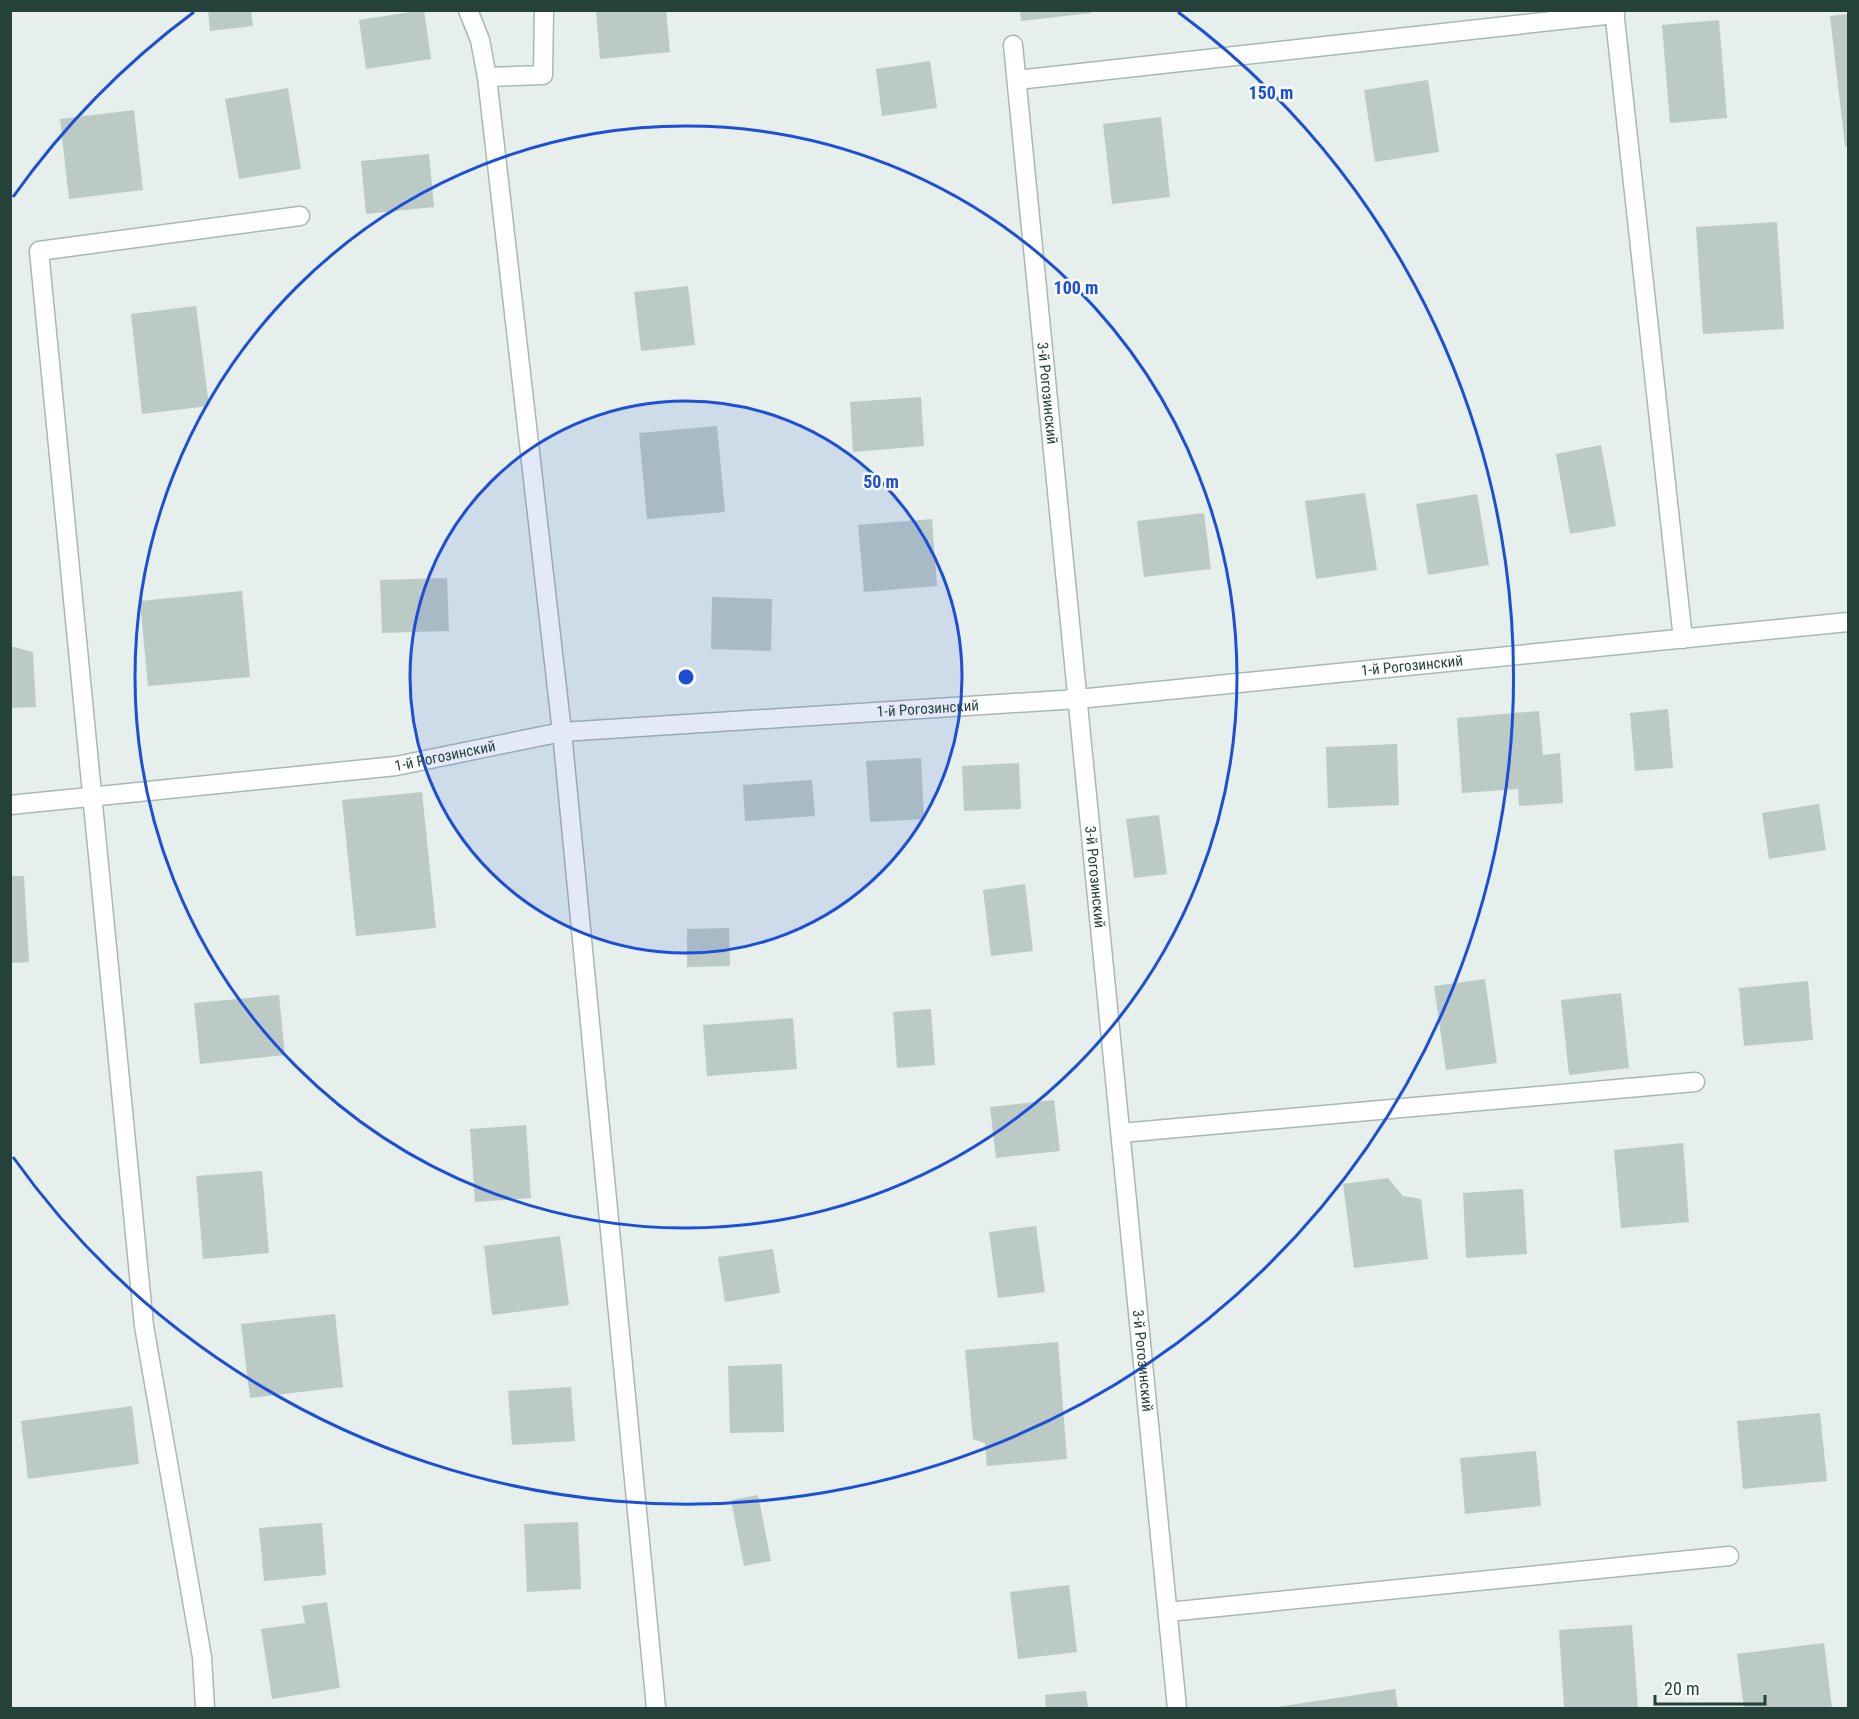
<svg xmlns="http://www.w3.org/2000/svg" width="1859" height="1719" font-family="'Roboto Condensed',sans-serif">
<rect width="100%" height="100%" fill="#e6efeb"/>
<g fill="#bbcac4">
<polygon points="208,10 251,10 253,26 210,31"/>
<polygon points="424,10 431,59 366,69 359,20"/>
<polygon points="596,10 666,10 670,52 600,59"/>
<polygon points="1020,10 1091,10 1091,13 1021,21"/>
<polygon points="1848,14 1848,146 1845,146 1830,16"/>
<polygon points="1719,20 1727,118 1670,123 1662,25"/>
<polygon points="930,61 937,108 882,116 876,69"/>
<polygon points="1428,80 1439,152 1375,162 1364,90"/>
<polygon points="288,88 301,169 239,179 225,99"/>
<polygon points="134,110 143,190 69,199 60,119"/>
<polygon points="1161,117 1170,197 1112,204 1103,124"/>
<polygon points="429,154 434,207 366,214 361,161"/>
<polygon points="1777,222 1784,329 1703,334 1696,227"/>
<polygon points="688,286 695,345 641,351 634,292"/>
<polygon points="196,306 209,406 142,414 131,314"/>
<polygon points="921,397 924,446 853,452 850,402"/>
<polygon points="717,426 725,512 647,519 639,433"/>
<polygon points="1601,445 1616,526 1570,534 1556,454"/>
<polygon points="1365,493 1377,570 1316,579 1305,501"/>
<polygon points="1477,494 1489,565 1428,575 1416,504"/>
<polygon points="1204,513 1211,569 1144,577 1137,521"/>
<polygon points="932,519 937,586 864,592 858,525"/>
<polygon points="447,578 449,631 382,633 380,580"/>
<polygon points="242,591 250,677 148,686 140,601"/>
<polygon points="712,597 772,599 771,651 711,649"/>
<polygon points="10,646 33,652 36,707 10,708"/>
<polygon points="1668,709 1673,768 1635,771 1630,713"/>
<polygon points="1539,711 1543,755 1560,753 1563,803 1519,806 1518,789 1462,793 1457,718"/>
<polygon points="1397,744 1399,805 1328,808 1326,747"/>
<polygon points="921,758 924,819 870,822 866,761"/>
<polygon points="1019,763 1021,809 964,811 962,766"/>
<polygon points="812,780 815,816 745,821 743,785"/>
<polygon points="422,792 436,928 356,936 342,800"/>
<polygon points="1819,804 1826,850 1769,859 1762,813"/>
<polygon points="1159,815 1167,874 1134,878 1126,819"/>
<polygon points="10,876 24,876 29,962 10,963"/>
<polygon points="1025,884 1033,951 991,956 983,890"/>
<polygon points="729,928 730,966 687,967 687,929"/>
<polygon points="1485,979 1497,1063 1446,1070 1434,986"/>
<polygon points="1808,981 1813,1040 1744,1046 1739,988"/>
<polygon points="1621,993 1629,1068 1569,1075 1561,1000"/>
<polygon points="279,995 285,1055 200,1064 194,1003"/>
<polygon points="931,1009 935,1065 897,1068 893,1012"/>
<polygon points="793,1018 797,1069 707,1076 703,1025"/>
<polygon points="1054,1100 1060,1151 996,1158 990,1107"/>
<polygon points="526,1125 531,1198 475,1202 470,1129"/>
<polygon points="1683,1143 1689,1222 1621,1228 1614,1150"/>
<polygon points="262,1171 269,1253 203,1259 196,1176"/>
<polygon points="1388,1178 1403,1196 1421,1199 1428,1259 1354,1268 1343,1184"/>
<polygon points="1523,1189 1527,1254 1466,1258 1463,1193"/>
<polygon points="1036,1226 1045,1292 998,1298 989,1232"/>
<polygon points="560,1236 569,1305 492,1315 484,1246"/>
<polygon points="773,1249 780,1293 725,1302 718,1257"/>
<polygon points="335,1314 343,1387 250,1398 241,1324"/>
<polygon points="1058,1342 1067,1459 987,1466 985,1443 973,1439 965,1350"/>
<polygon points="782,1364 784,1432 730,1433 728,1366"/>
<polygon points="571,1387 575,1441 512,1445 508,1391"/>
<polygon points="132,1406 139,1464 28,1479 21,1421"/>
<polygon points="1820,1413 1827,1481 1743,1489 1737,1421"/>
<polygon points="1536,1451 1541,1506 1465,1514 1460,1458"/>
<polygon points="758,1495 771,1561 744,1566 731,1500"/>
<polygon points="578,1522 581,1589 527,1592 524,1524"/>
<polygon points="322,1523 326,1575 264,1581 259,1528"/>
<polygon points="1069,1585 1077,1652 1018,1659 1010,1592"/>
<polygon points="327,1602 340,1688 272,1699 261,1629 305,1623 302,1606"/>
<polygon points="1632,1625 1638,1708 1564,1708 1559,1630"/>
<polygon points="1824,1643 1832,1708 1744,1708 1737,1654"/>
<polygon points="1395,1689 1398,1708 1277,1708 1277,1707"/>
<polygon points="1086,1691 1088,1708 1046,1708 1045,1695"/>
</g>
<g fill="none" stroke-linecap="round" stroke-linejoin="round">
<defs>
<g id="minor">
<polyline points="468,10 480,40 487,77 562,732 656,1708"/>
<polyline points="1614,10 1683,639"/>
<path id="s1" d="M 1013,45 L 1177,1708"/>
<polyline points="487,77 543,75 544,10"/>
<polyline points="1017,80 1615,14"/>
<path id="s2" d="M 10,805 L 396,766 L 562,732 L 1078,699 L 1848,622"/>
<polyline points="1121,1133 1695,1082"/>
<polyline points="1168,1612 1729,1556"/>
<polyline points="205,1708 202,1657 144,1326 39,251 300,216"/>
</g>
</defs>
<use href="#minor" stroke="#a8b8b2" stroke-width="21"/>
<use href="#minor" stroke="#fff" stroke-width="18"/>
</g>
<circle cx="686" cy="677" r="276" fill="#1d4ed8" fill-opacity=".12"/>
<g fill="none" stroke="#1d4ed8" stroke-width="3">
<circle cx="686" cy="677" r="276"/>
<circle cx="686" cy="677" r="551"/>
<path d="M13 197A827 827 0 0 1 194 12M1178 12A827 827 0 1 1 13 1157"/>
</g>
<g text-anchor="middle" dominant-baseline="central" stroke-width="5" stroke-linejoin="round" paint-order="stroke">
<g font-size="15" fill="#24423a" stroke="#f7fbf9">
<text stroke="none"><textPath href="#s1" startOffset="350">3-й Рогозинский</textPath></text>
<text stroke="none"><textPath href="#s2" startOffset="1410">1-й Рогозинский</textPath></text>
<text stroke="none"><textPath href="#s2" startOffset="924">1-й Рогозинский</textPath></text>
<text stroke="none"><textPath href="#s2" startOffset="438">1-й Рогозинский</textPath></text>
<text stroke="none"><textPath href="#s1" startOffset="836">3-й Рогозинский</textPath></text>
<text stroke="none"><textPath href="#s1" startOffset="1322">3-й Рогозинский</textPath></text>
</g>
</g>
<circle cx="686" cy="677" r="9" fill="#1d4ed8" stroke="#f7fbf9" stroke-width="3"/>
<g font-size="18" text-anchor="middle" font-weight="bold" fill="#1d4ed8" stroke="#f7fbf9" stroke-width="5" stroke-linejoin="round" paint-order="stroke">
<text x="1271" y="99">150 m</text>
<text x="1076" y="294">100 m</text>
<text x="881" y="488">50 m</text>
</g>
<rect width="1859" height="1719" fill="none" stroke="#24423a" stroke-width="24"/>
<path d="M1655 1695v9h110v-9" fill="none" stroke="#24423a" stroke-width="3"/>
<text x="1664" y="1695" font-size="18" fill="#24423a" stroke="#f7fbf9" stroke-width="4.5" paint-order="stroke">20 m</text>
</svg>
